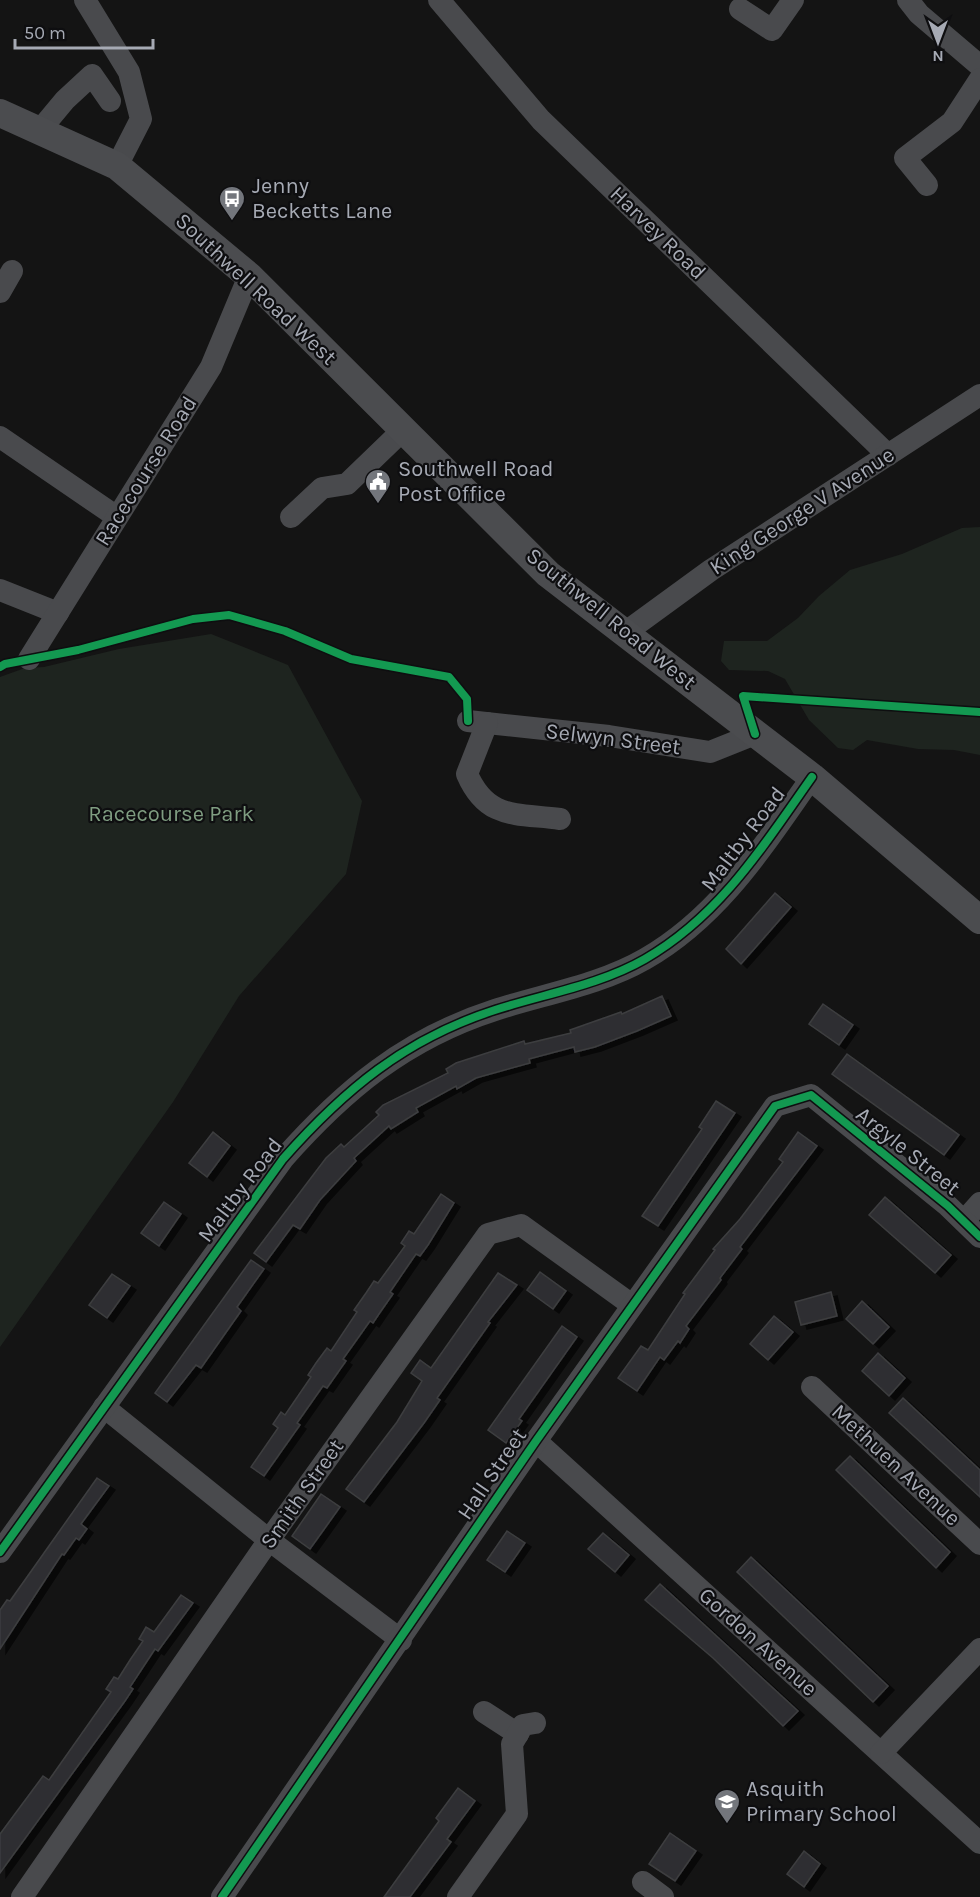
<svg xmlns="http://www.w3.org/2000/svg" width="980" height="1897" font-family="Karla,sans-serif">
<defs>
<filter id="shadow"><feDropShadow dx="6" dy="4" stdDeviation="0" flood-color="#0009"/></filter>
</defs>
<rect width="100%" height="100%" fill="#141414"/>
<g fill="#1e241f">
<polygon points="980,527 980,755 954,750 918,749 867,740 853,750 838,748 809,720 785,679 768,671 729,670 721,661 724,641 767,641 798,618 819,596 850,570 902,554 962,528"/>
<polygon points="211,634 288,665 362,801 346,874 239,996 173,1102 0,1347 0,677 25,668 44,667 119,649"/>
</g>
<g fill="#2f2f30" stroke="#3d3e40" stroke-width="1.5" filter="url(#shadow)">
<polygon points="775,893 791,907 741,964 726,949"/>
<polygon points="662,996 671,1016 637,1031 595,1047 575,1052 574,1047 529,1059 530,1063 476,1078 457,1089 456,1086 416,1108 418,1112 391,1129 389,1126 354,1158 356,1161 320,1200 300,1229 293,1225 266,1262 254,1253 326,1158 341,1144 344,1147 379,1115 376,1112 383,1105 448,1073 446,1069 456,1063 524,1041 525,1044 571,1033 570,1030 621,1012 622,1014"/>
<polygon points="823,1004 853,1025 839,1045 809,1024"/>
<polygon points="847,1054 959,1135 944,1155 832,1074"/>
<polygon points="716,1101 735,1113 658,1226 642,1216 702,1129 699,1127"/>
<polygon points="213,1132 230,1146 207,1177 189,1163"/>
<polygon points="798,1132 817,1146 740,1247 742,1249 720,1278 721,1280 686,1326 689,1329 680,1343 678,1341 664,1360 660,1357 637,1391 618,1378 641,1346 648,1350 685,1294 683,1293 715,1250 713,1249 740,1219 783,1162 779,1159"/>
<polygon points="441,1194 454,1203 428,1245 420,1256 416,1254 390,1292 393,1294 381,1311 373,1323 370,1321 343,1359 346,1361 327,1388 323,1386 297,1423 300,1425 264,1476 251,1467 278,1428 273,1424 281,1412 285,1415 311,1377 308,1375 316,1363 327,1348 331,1351 357,1312 354,1310 366,1293 374,1281 378,1283 405,1246 401,1243 409,1231 414,1234"/>
<polygon points="885,1197 951,1255 935,1273 869,1215"/>
<polygon points="164,1202 181,1214 159,1246 141,1233"/>
<polygon points="251,1260 264,1269 237,1307 241,1311 201,1368 196,1365 167,1402 155,1393"/>
<polygon points="540,1272 566,1291 553,1309 527,1290"/>
<polygon points="498,1273 517,1285 488,1322 490,1323 437,1398 440,1400 424,1423 364,1502 346,1489 397,1422 422,1381 411,1373 420,1360 431,1368"/>
<polygon points="112,1274 130,1286 107,1318 89,1305"/>
<polygon points="831,1292 837,1316 801,1325 795,1302"/>
<polygon points="862,1301 889,1327 873,1344 846,1319"/>
<polygon points="774,1316 793,1332 768,1360 750,1344"/>
<polygon points="562,1326 577,1337 519,1419 522,1421 506,1443 488,1430"/>
<polygon points="878,1353 905,1378 889,1396 862,1371"/>
<polygon points="903,1398 980,1470 980,1497 889,1413"/>
<polygon points="850,1456 950,1552 936,1568 836,1470"/>
<polygon points="97,1478 109,1486 81,1524 87,1529 79,1540 76,1538 64,1555 62,1554 0,1649 0,1610 7,1600 10,1601"/>
<polygon points="321,1494 340,1507 310,1549 292,1536"/>
<polygon points="507,1531 525,1543 505,1572 487,1560"/>
<polygon points="603,1533 629,1555 615,1572 588,1549"/>
<polygon points="751,1557 888,1686 873,1702 737,1572"/>
<polygon points="660,1584 798,1711 783,1726 713,1658 645,1600"/>
<polygon points="181,1595 193,1603 158,1651 155,1649 130,1687 133,1689 125,1701 0,1873 0,1834 43,1776 49,1780 111,1692 106,1689 114,1677 118,1679 130,1660 143,1641 139,1639 146,1627 154,1632"/>
<polygon points="458,1788 475,1801 447,1839 451,1842 410,1897 384,1897 439,1821 436,1818"/>
<polygon points="670,1833 696,1851 675,1881 649,1864"/>
<polygon points="804,1851 820,1864 804,1887 787,1874"/>
</g>
<g fill="none" stroke-linecap="round" stroke-linejoin="round">
<g stroke="#494a4d" stroke-width="22">
<polyline points="85,0 129,72 141,119 117,166"/>
<polyline points="439,0 541,120 888,455"/>
<polyline points="908,0 919,14 980,66"/>
<polyline points="740,9 772,30 793,0"/>
<polyline points="40,130 65,100 92,75 110,101"/>
<polyline points="927,185 905,158 952,122 980,79"/>
<polyline points="0,292 12,271"/>
<polyline points="0,437 117,517"/>
<polyline points="291,517 322,488 347,484 403,430"/>
<polyline points="0,590 58,613"/>
<polyline points="626,632 711,570 980,395"/>
<polyline points="29,659 211,367 249,276"/>
<polyline points="468,721 609,736 710,752 755,734"/>
<path d="M 487,723 L 467,774 C 487,820 516,813 560,819"/>
<polyline points="964,1221 980,1203"/>
<polyline points="812,1387 980,1544"/>
<polyline points="104,1407 269,1540 401,1640"/>
<polyline points="536,1441 980,1843"/>
<path d="M 0,1552 L 283,1159 C 344,1090 405,1039 495,1010 C 544,994 600,985 645,959 C 720,916 764,845 812,777"/>
<polyline points="484,1712 518,1734"/>
<polyline points="881,1753 980,1649"/>
<polyline points="643,1882 663,1897"/>
<polyline points="22,1897 269,1540 488,1234 521,1225 632,1305"/>
<polyline points="222,1897 536,1441 775,1106 811,1095 948,1206 980,1237"/>
<polyline points="458,1897 517,1814 512,1744 523,1725 535,1723"/>
</g>
<polyline stroke="#4b4c4f" stroke-width="28" points="0,113 117,166 249,276 548,574 812,777 980,920"/>
<defs>
<g id="cycleway">
<polyline points="0,667 5,664 78,650 193,619 229,615 285,631 351,659 449,677 467,699 468,721"/>
<polyline points="755,734 743,696 980,712"/>
<path d="M 0,1552 L 283,1159 C 344,1090 405,1039 495,1010 C 544,994 600,985 645,959 C 720,916 764,845 812,777"/>
<polyline points="222,1897 536,1441 775,1106 811,1095 948,1206 980,1237"/>
</g>
</defs>
<use href="#cycleway" stroke="#0e0e10" stroke-width="11"/>
<use href="#cycleway" stroke="#139951" stroke-width="8"/>
</g>
<defs>
<symbol id="bus-pin" viewBox="-11 -11 22 30"><path d="M0 17L-7.5 6A9.5 9.5 0 1 1 7.5 6Z" fill="#73767c" stroke="#0e0e10"/><path d="M-5-6H5V4H4V6H2V4H-2V6H-4V4H-5ZM-3.5-4V0h7V-4ZM-3.5 1.2v1.5H-2V1.2ZM2 1.2v1.5H3.5V1.2Z" fill="#fff"/></symbol>
<symbol id="civic-pin" viewBox="-11 -11 22 30"><path d="M0 17L-7.5 6A9.5 9.5 0 1 1 7.5 6Z" fill="#73767c" stroke="#0e0e10"/><path d="M-.6-6.5H3V-4.5H.6V-3L4-1V1h2V6H-6V1h2V-1L-.6-3ZM-1.2 2.5V6h2.4V2.5Z" fill="#fff"/></symbol>
<symbol id="school-pin" viewBox="-11 -11 22 30"><path d="M0 17L-7.5 6A9.5 9.5 0 1 1 7.5 6Z" fill="#73767c" stroke="#0e0e10"/><path d="M0-5L7-2L0 1L-7-2ZM-4 1L0 2.5L4 1V4Q0 6-4 4Z" fill="#fff"/></symbol>
</defs>
<g fill-rule="evenodd">
<use href="#bus-pin" x="217" y="184" width="30" height="40"/>
<use href="#civic-pin" x="363" y="467" width="30" height="40"/>
<use href="#school-pin" x="712" y="1787" width="30" height="40"/>
</g>
<g text-anchor="middle" dominant-baseline="central" stroke-width="4.5" stroke-linejoin="round" paint-order="stroke">
<g font-size="22" fill="#a6aab4" stroke="#0e0e10" text-anchor="start">
<text x="252" y="186">Jenny<tspan x="252" dy="25">Becketts Lane</tspan></text>
<text x="398" y="469">Southwell Road<tspan x="398" dy="25">Post Office</tspan></text>
<text x="746" y="1789">Asquith<tspan x="746" dy="25">Primary School</tspan></text>
</g>
<g font-size="22" fill="#a6aab4" stroke="#0e0e10">
<text transform="translate(658 233) rotate(44)">Harvey Road</text>
<text transform="translate(256 289) rotate(43)">Southwell Road West</text>
<text transform="translate(146 471) rotate(-58)">Racecourse Road</text>
<text transform="translate(802 511) rotate(-33)">King George V Avenue</text>
<text transform="translate(611 619) rotate(39)">Southwell Road West</text>
<text transform="translate(613 739) rotate(7)">Selwyn Street</text>
<text transform="translate(743 839) rotate(-53)">Maltby Road</text>
<text transform="translate(908 1151) rotate(39)">Argyle Street</text>
<text transform="translate(240 1190) rotate(-53)">Maltby Road</text>
<text transform="translate(896 1465) rotate(43)">Methuen Avenue</text>
<text transform="translate(492 1474) rotate(-56)">Hall Street</text>
<text transform="translate(302 1494) rotate(-55)">Smith Street</text>
<text transform="translate(758 1642) rotate(42)">Gordon Avenue</text>
</g>
<g font-size="22" fill="#7f9d81" stroke="#0e0e10">
<text x="171" y="814">Racecourse Park</text>
</g>
</g>
<g transform="translate(938 42) rotate(180)" stroke="#0e0e10" stroke-width="4.5" paint-order="stroke">
<path d="M0-4.5L10 22L0 15L-10 22Z" fill="#a6aab4"/>
<text y="-9" font-size="16" font-weight="bold" text-anchor="middle" fill="#a6aab4">N</text>
</g>
<path d="M15 39v9h138v-9" fill="none" stroke="#a6aab4" stroke-width="3"/>
<text x="24" y="39" font-size="18" fill="#a6aab4" stroke="#0e0e10" stroke-width="4.5" paint-order="stroke">50 m</text>
</svg>
